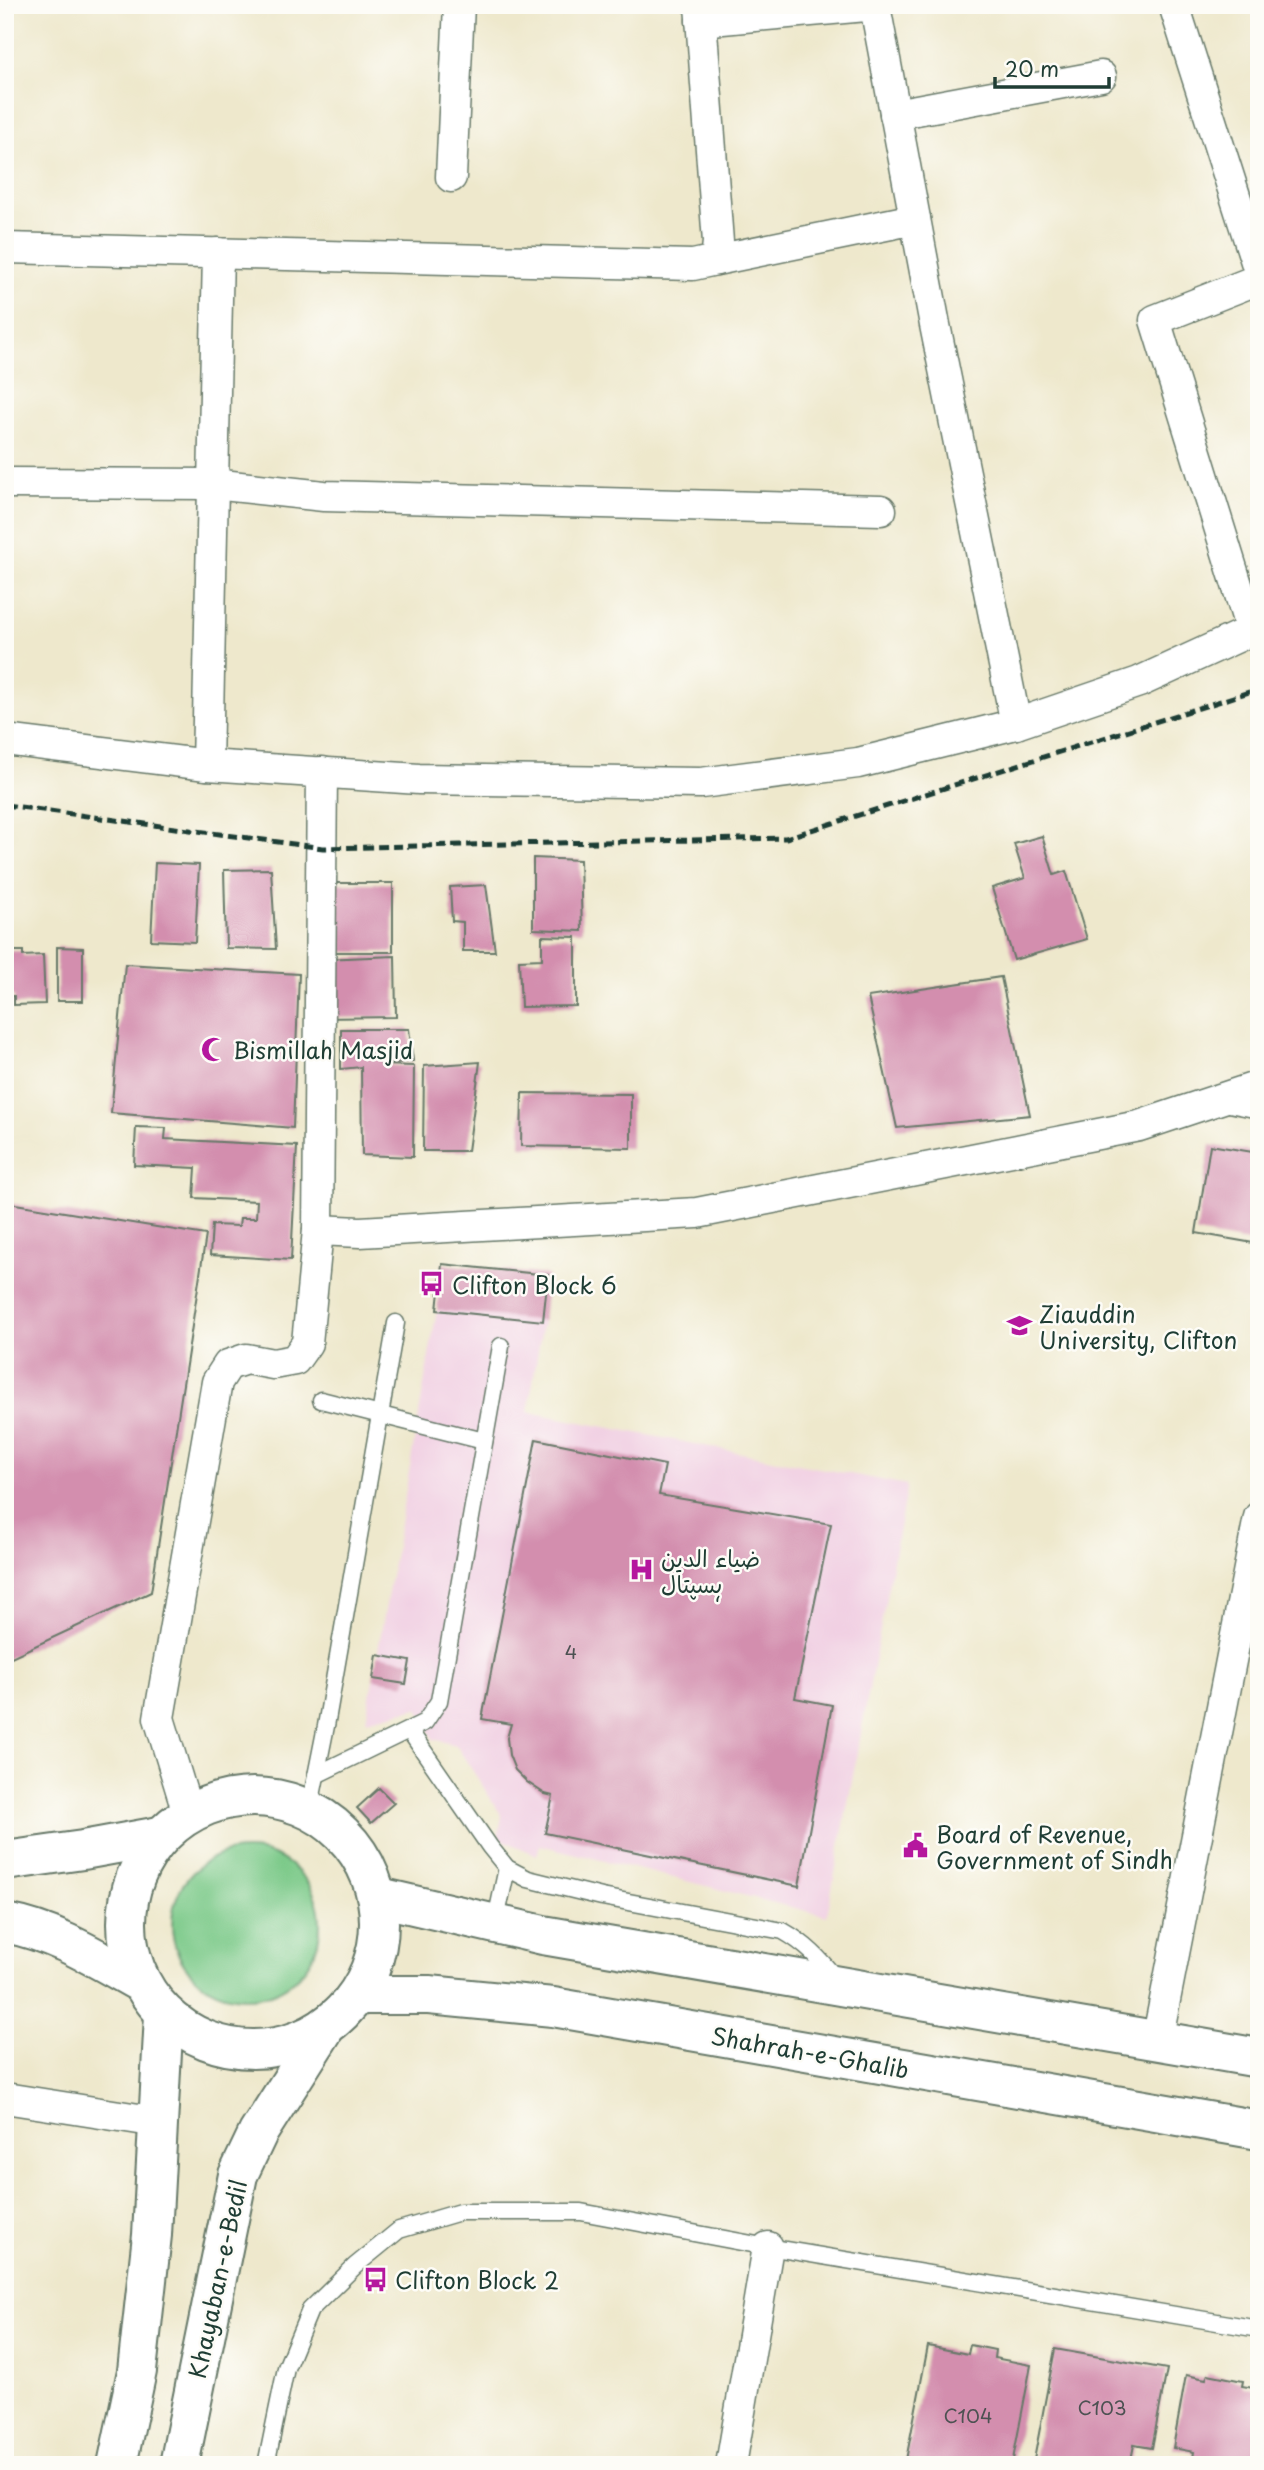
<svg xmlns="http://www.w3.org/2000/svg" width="1264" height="2470" font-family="'Playpen Sans','Playpen Sans Arabic',sans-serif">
<rect width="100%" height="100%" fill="#fdfcf7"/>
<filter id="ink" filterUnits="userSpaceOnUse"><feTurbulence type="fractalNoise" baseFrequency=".0143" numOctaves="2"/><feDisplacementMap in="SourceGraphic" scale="14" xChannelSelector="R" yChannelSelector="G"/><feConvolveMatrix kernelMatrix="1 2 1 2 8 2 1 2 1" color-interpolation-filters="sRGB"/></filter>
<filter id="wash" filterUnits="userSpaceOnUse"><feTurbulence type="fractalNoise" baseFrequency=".00686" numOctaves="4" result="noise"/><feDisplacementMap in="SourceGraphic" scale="28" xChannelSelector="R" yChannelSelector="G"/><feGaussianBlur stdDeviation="1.57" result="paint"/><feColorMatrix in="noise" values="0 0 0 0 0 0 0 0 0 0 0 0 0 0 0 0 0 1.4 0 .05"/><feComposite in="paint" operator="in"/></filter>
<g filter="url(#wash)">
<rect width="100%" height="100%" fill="#eee8cc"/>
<polygon fill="#f1d0e3" points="442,1264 548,1275 543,1321 528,1412 907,1485 827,1916 540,1845 537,1855 498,1838 502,1816 456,1745 433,1739 418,1708 366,1720 437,1310"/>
<circle fill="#7ac988" stroke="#4c835e" stroke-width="2" cx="246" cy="1924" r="74"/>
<g id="blocks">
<g fill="#d38eae">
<polygon points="1042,836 1054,875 1066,871 1087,939 1014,960 992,888 1025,878 1014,844"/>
<polygon points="533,858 580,860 582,931 533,929"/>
<polygon points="155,863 199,865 195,942 151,940"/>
<polygon points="271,869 276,949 226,948 224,870"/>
<rect x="327" y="883" width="66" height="69"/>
<polygon points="486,885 495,951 463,951 463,922 452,921 450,887"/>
<polygon points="542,936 576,937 576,1006 521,1007 519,960 542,959"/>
<polygon points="57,947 83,948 83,1001 57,1001"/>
<polygon points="5,951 23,951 23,956 43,955 45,1004 14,1005 14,996 5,996"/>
<polygon points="395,956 396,1017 322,1018 322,959"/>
<polygon points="125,964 299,974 293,1128 111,1113"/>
<polygon points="1001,977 1030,1115 897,1128 868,997"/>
<polygon points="341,1029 409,1029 413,1061 380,1065 414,1066 413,1157 362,1155 361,1067 341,1069"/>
<polygon points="480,1062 468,1151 423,1151 424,1066"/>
<polygon points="522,1093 631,1094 631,1148 521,1146"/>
<polygon points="136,1127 166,1128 165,1139 297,1146 291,1260 210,1255 212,1225 239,1226 240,1218 256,1218 257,1201 194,1198 196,1168 134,1165"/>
<polygon points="1210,1145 1259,1153 1259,1244 1196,1233"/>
<polygon points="9,1203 206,1235 151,1592 5,1660 5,1221"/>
<polygon points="442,1264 548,1275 543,1321 437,1310"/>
<polygon points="536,1439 665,1465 659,1495 831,1524 795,1698 832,1705 799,1886 545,1833 553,1796 545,1794 527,1782 515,1770 509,1755 507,1738 511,1724 482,1719"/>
<polygon points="377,1655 410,1661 406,1684 373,1679"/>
<polygon points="379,1788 394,1803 371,1823 357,1808"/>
<polygon points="970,2345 995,2350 994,2358 1031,2365 1012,2465 905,2465 928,2346 968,2354"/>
<polygon points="1055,2349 1167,2369 1152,2448 1134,2445 1130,2465 1033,2465"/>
<polygon points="1208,2374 1243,2381 1242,2386 1259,2389 1259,2465 1192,2465 1194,2452 1173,2448 1186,2375 1206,2379"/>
</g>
</g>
</g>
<g filter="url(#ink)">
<use href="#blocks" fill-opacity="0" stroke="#677969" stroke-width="2"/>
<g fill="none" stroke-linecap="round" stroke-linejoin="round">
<defs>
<g id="lane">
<polyline points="1224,1103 1259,1110"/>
<polyline points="321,1400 484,1441"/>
<path d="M 409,1730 L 490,1847 L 507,1868 L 528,1879 L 602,1897 L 783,1931 C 806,1944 820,1959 836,1979"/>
<polyline points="316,1775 425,1722 439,1701 501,1346"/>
<polyline points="309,1811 326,1726 396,1323"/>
<polyline points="495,1924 507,1868"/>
<polyline points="266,2465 286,2368 310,2310 355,2266 399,2230 460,2212 581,2212 768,2247 1259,2329"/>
</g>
<g id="street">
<polyline points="1174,5 1259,271"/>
<polyline points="875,6 935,325 1016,724"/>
<polyline points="701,21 877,5"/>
<polyline points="895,114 1101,76"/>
<polyline points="451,177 459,5"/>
<polyline points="5,248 693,265 716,260 718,242 700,5"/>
<polyline points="716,260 915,219"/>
<polyline points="5,483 213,484 324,496 881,510"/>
<polyline points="1251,630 1155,320 1259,279"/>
<polyline points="5,740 207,765 419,779 701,783 858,763 1016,724 1139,682 1259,627"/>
<polyline points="207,765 218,253"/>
<polyline points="318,1230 322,772"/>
<polyline points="188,1813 159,1718 217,1382 228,1365 246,1359 273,1364 295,1360 307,1343 318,1230 360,1232 697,1213 1139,1126 1259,1086"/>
<polyline points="1157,2041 1259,1517"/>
<polyline points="5,2098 158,2122"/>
<polyline points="731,2465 768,2247"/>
</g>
<g id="secondary">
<circle cx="253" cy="1923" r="126"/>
<polyline points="5,1861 83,1850 160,1836"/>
<polyline points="379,1897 543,1935 1259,2058"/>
<path d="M 5,1923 C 55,1932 96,1958 139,1982"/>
<polyline points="360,1995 429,1995 553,2007 1259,2130"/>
<polyline points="117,2465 137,2371 152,2235 164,2015"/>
<polyline points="179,2465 238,2175 258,2133 323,2031"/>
</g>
</defs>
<use href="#lane" stroke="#677969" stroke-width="19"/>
<use href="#street" stroke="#677969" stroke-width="33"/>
<use href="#secondary" stroke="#677969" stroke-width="42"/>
<use href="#lane" stroke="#fff" stroke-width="16"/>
<use href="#street" stroke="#fff" stroke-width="30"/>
<use href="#secondary" stroke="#fff" stroke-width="38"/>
<polyline stroke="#1f3d34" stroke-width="5" stroke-dasharray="10 5" stroke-linecap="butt" points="5,805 323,848 786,838 1259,689"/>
</g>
</g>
<defs>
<symbol id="mosque-bare" viewBox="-9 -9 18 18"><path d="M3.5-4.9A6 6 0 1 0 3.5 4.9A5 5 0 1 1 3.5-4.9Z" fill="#b5179e" stroke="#fdfcf7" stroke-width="2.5" paint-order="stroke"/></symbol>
<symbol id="bus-bare" viewBox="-9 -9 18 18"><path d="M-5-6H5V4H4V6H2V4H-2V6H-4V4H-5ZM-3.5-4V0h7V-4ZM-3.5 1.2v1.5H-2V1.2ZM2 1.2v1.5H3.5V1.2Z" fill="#b5179e" stroke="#fdfcf7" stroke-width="2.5" paint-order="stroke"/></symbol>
<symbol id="university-bare" viewBox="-9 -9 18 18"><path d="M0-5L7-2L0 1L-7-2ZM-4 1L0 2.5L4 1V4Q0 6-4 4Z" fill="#b5179e" stroke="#fdfcf7" stroke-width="2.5" paint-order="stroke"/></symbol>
<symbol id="hospital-bare" viewBox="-9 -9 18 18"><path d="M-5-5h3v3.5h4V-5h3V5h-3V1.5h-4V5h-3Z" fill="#b5179e" stroke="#fdfcf7" stroke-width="2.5" paint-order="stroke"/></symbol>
<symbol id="civic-bare" viewBox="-9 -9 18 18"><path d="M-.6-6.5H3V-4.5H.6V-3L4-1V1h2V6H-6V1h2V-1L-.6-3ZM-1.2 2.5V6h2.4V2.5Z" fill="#b5179e" stroke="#fdfcf7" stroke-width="2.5" paint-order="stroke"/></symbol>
</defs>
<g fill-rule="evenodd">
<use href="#mosque-bare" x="196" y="1032" width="35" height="35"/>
<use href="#bus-bare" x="414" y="1266" width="35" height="35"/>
<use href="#university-bare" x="1002" y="1308" width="35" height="35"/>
<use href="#hospital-bare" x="624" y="1552" width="35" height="35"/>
<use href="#civic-bare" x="898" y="1828" width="35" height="35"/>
<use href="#bus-bare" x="358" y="2262" width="35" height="35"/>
</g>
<g text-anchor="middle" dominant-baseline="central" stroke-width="5" stroke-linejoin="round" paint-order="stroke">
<g font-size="19" fill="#4c5152">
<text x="571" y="1651">4</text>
<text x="1102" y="2407">C103</text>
<text x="968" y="2415">C104</text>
</g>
<g font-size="23" fill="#1f3d34" stroke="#fdfcf7" text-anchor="start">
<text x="233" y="1049">Bismillah Masjid</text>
<text x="452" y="1284">Clifton Block 6</text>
<text x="1039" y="1313">Ziauddin<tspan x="1039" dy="26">University, Clifton</tspan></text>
<text x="661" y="1557">ضیاء الدین<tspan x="661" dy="26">ہسپتال</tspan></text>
<text x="936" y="1833">Board of Revenue,<tspan x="936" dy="26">Government of Sindh</tspan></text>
<text x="395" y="2279">Clifton Block 2</text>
</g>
<g font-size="23" fill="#1f3d34" stroke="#fdfcf7">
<text transform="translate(810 2052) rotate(10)">Shahrah-e-Ghalib</text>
<text transform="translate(217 2279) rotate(-78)">Khayaban-e-Bedil</text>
</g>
</g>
<rect width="1264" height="2470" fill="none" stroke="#fdfcf7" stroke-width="28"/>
<path d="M995 77v10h114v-10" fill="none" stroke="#1f3d34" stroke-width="3.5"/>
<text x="1005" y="77" font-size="21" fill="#1f3d34" stroke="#fdfcf7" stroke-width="5" paint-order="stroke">20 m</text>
</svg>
